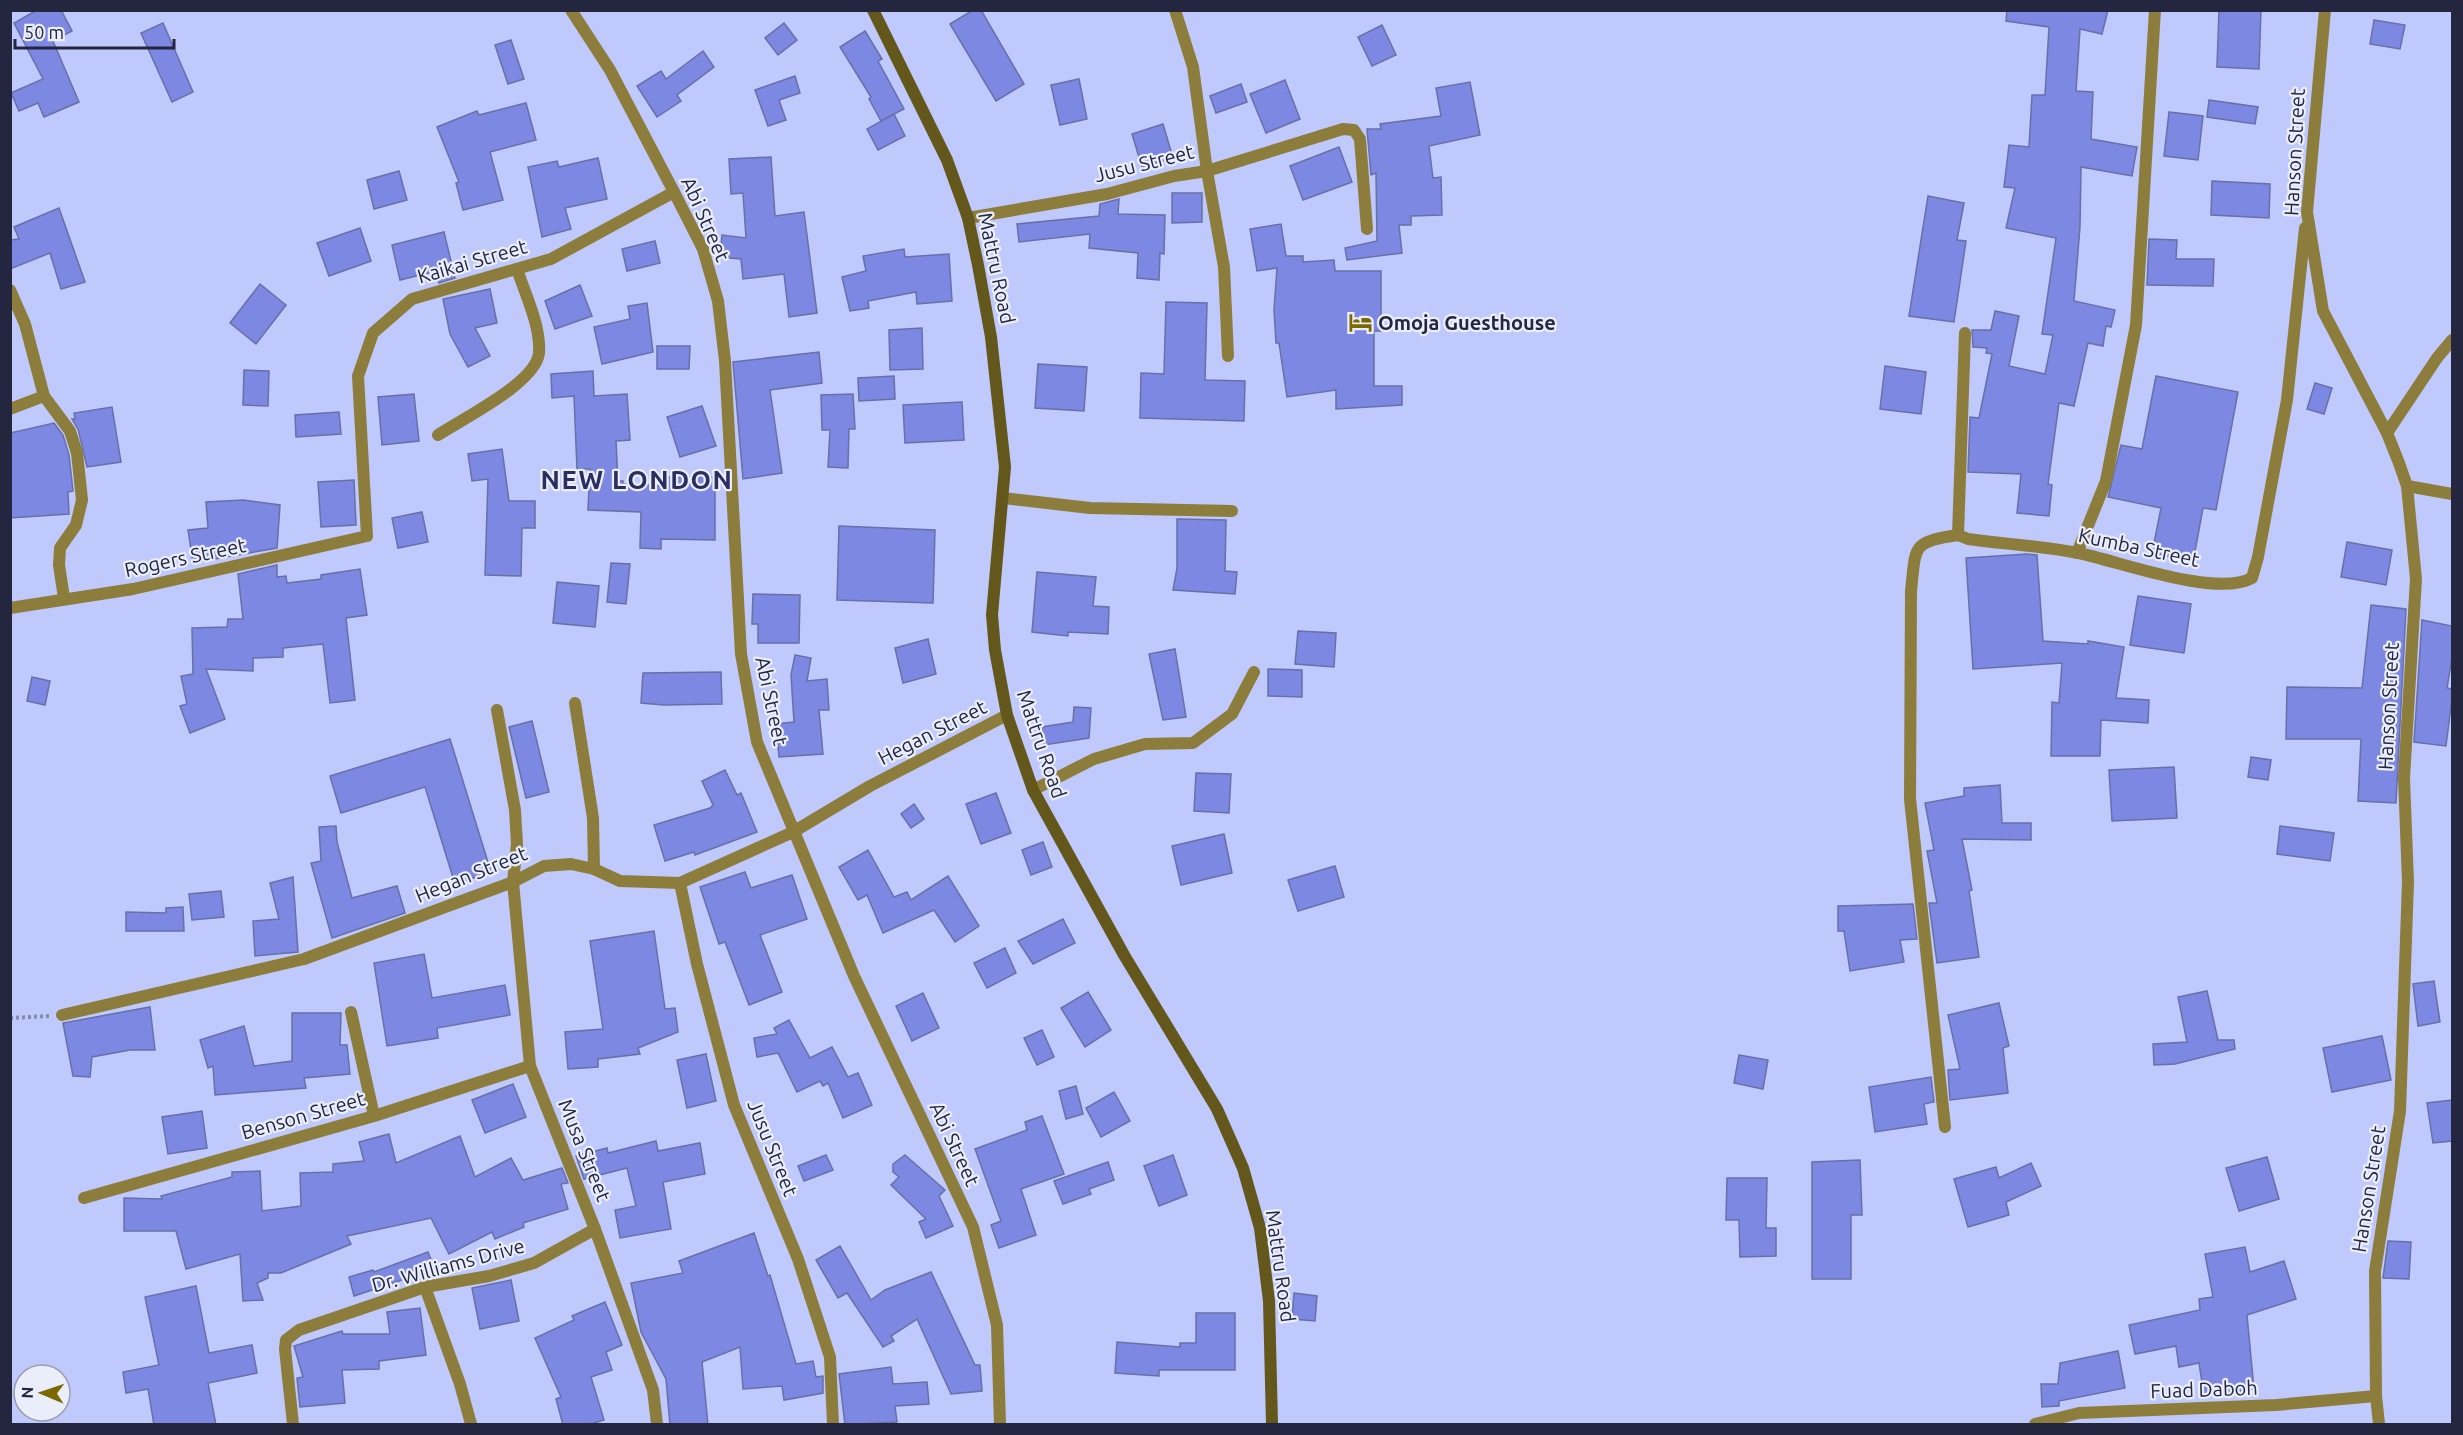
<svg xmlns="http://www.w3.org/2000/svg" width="2463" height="1435" font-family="Ubuntu,sans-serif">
<rect width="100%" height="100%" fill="#c0c9fb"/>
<g fill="#7d88e2" stroke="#6770a8" stroke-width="1.5">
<polygon points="37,10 61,10 72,31 53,41 79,102 44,117 38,103 19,111 11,93 43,79 14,23"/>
<polygon points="973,10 981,10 1024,84 996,101 950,24"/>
<polygon points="2007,10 2108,10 2102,34 2080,29 2076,91 2093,92 2091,139 2137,147 2132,176 2081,167 2080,227 2074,301 2115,310 2111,327 2106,326 2103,346 2088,343 2074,406 2059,403 2048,484 2052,485 2049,516 2017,513 2021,474 1968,472 1970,417 1979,418 1992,354 1986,353 1987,348 1973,347 1972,330 1991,330 1995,311 2019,316 2009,366 2045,374 2053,335 2042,334 2056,238 2006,228 2015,188 2004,187 2009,145 2029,147 2032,95 2045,95 2049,27 2006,21"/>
<polygon points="2219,10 2261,10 2259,69 2217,67"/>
<polygon points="2374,20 2405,25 2400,49 2370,44"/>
<polygon points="163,23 193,92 172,102 141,33"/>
<polygon points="784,23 797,40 778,55 765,38"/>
<polygon points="1382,25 1396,55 1372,66 1358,37"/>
<polygon points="865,31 882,59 878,61 904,109 881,121 869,99 871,97 840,47"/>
<polygon points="511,40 524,79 508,84 495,45"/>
<polygon points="703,51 714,67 677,95 681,101 657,117 637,86 661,71 666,79"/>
<polygon points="795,76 800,93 779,100 786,120 768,126 755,90"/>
<polygon points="1079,79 1087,119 1060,125 1051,85"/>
<polygon points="1285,80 1300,119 1266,133 1250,94"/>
<polygon points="1470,82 1480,135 1429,146 1433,178 1441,177 1442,215 1411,216 1411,225 1399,225 1402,253 1347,260 1345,248 1377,241 1376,173 1371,175 1367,129 1381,129 1380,124 1441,116 1436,88"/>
<polygon points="1241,84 1247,102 1216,113 1210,96"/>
<polygon points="2209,100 2258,107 2255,124 2207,117"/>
<polygon points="526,103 536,140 490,152 503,200 463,210 456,183 459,182 437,127 477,111 479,115"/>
<polygon points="2169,112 2203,116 2198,160 2164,156"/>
<polygon points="894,114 905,136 878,150 867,129"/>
<polygon points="1163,124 1173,158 1142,167 1132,134"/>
<polygon points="1339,147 1352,182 1303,200 1290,166"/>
<polygon points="771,157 775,216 804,212 817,313 789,317 784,274 743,279 741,259 720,257 722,235 746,238 743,193 731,194 729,159"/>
<polygon points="598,158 607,199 565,208 571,229 542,237 528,167 557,161 559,167"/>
<polygon points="399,171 407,200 374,209 367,180"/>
<polygon points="2212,181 2270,184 2269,218 2211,215"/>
<polygon points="1172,193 1202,193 1202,222 1172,223"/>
<polygon points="1928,196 1964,203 1957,240 1966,241 1954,322 1909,316"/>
<polygon points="1119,199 1118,214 1165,215 1164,254 1160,253 1159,280 1137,278 1138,253 1089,248 1090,234 1019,242 1017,224 1099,216 1100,204"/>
<polygon points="59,208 85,282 61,289 50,253 10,269 10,240 19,239 14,227"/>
<polygon points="1281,224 1286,256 1303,256 1303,262 1334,260 1335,271 1381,271 1381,331 1374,331 1374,386 1402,386 1402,405 1336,409 1336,390 1287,397 1279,343 1276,343 1274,310 1277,268 1257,271 1250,229"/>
<polygon points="360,228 371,261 329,276 317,243"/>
<polygon points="444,232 455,278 439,283 436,271 400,280 392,245"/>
<polygon points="2149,239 2177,240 2176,259 2214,259 2213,286 2147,285"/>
<polygon points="655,241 660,263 627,271 622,249"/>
<polygon points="904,249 905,257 949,254 952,301 917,304 916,292 868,301 869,308 850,311 842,277 866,271 863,256"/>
<polygon points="260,284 286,305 256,344 230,323"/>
<polygon points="580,285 592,316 555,329 545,301"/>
<polygon points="490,289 497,323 475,328 490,356 468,367 450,334 443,299"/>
<polygon points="1166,302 1207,303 1205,380 1245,381 1244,421 1140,418 1141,373 1164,374"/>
<polygon points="647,303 653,352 602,364 594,327 630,319 628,306"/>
<polygon points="922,328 923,369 890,370 889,330"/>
<polygon points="657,346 690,346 689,369 657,369"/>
<polygon points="819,352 822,383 770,390 782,473 743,479 733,362"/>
<polygon points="1038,364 1087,367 1084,411 1035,408"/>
<polygon points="1885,366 1926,372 1921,414 1880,409"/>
<polygon points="244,370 269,371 268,406 243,405"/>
<polygon points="593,371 594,396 627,394 630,440 616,441 618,481 623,481 623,484 663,486 663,477 715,477 715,540 661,539 661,549 640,548 641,512 588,510 590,469 577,469 574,396 552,398 551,374"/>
<polygon points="894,376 895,399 859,401 858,378"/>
<polygon points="2156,376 2238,392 2216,510 2203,508 2193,562 2152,553 2161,508 2108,497 2121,445 2142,449"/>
<polygon points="2315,383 2332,388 2324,414 2307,409"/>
<polygon points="414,394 419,441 382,445 378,397"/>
<polygon points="853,394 855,429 849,429 848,468 828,467 830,430 822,430 821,395"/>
<polygon points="962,402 964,440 905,443 903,405"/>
<polygon points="702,406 716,446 680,457 667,417"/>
<polygon points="112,407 121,462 87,467 78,429 72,419 75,419 74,413"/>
<polygon points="339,412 341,434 296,437 295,415"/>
<polygon points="54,423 63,435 69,455 73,491 68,492 69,514 10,518 10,433"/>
<polygon points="502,449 509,501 535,501 535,528 522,528 521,576 485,575 488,479 472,481 468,454"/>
<polygon points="354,480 356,525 321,527 318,482"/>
<polygon points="243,500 280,505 277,548 193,563 188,530 208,528 206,502"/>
<polygon points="422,512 428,542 398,548 392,518"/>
<polygon points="1177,519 1226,520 1225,571 1237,572 1235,594 1173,590 1177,568"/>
<polygon points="839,526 935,530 933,603 837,600"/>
<polygon points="2347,542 2392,550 2386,585 2341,577"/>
<polygon points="2027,554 2037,555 2043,641 2088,644 2088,641 2124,647 2116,698 2149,700 2148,723 2101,720 2100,756 2051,756 2052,702 2059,703 2062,663 1973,669 1966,558"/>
<polygon points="611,563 630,564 626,604 607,602"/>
<polygon points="277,565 277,577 286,576 287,583 321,579 321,575 360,569 367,615 346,618 355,700 330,703 323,644 283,648 283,657 253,658 253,671 206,669 225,719 190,733 180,706 187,704 181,676 193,674 192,628 227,627 228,619 243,619 238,574"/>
<polygon points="1037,572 1096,577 1093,606 1109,607 1108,634 1068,632 1068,636 1032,632"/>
<polygon points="557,582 599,586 595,627 553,623"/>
<polygon points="753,594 800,595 799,643 758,643 758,624 752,624"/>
<polygon points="2138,596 2191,604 2184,653 2130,645"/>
<polygon points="2371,605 2406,609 2396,803 2358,801 2361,739 2286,739 2287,687 2362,688"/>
<polygon points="2422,620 2452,626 2452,658 2447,688 2452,689 2452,698 2446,746 2414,742"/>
<polygon points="1298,631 1336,633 1334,667 1295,664"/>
<polygon points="928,639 936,674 903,683 895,648"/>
<polygon points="1175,649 1186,717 1163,720 1149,654"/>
<polygon points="795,655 811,658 807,681 827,679 829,710 819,710 823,754 779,757 776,724 794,722 791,675"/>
<polygon points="1268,669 1302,670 1302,697 1268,696"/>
<polygon points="721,672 722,704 664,705 641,703 643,673"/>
<polygon points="32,677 50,681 45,705 27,701"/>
<polygon points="1074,707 1091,708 1089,738 1044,745 1042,727 1073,722"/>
<polygon points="532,721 549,792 526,798 509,727"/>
<polygon points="450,739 491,872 455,884 425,787 341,813 330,776"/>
<polygon points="2251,757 2271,760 2268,780 2248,777"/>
<polygon points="2174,767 2177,818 2112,821 2109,770"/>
<polygon points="725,770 737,795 741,793 757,832 695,855 694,852 665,861 654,825 710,808 713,805 702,781"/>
<polygon points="1196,773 1231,774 1229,813 1194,811"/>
<polygon points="2000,785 2002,823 2031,823 2031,840 1962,839 1972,890 1969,891 1979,957 1937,963 1929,903 1937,903 1927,851 1934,850 1925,803 1964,796 1964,788"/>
<polygon points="996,793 1011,833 981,844 966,804"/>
<polygon points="914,804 924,819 911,828 901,814"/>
<polygon points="336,826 337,842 352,898 397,886 405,913 332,938 311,863 321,861 319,827"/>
<polygon points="2280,826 2334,833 2330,861 2277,854"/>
<polygon points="1224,834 1232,873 1181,885 1172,846"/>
<polygon points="1043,842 1052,867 1031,875 1022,850"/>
<polygon points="868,850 894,897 907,892 911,900 948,876 979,926 955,942 934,910 883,933 867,895 858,900 839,867"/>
<polygon points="1335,866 1344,897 1298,911 1288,880"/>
<polygon points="745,872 751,888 792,875 807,919 760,935 782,992 749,1005 725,942 719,944 700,887"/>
<polygon points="293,877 298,952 255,956 253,921 279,919 270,883"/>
<polygon points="221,891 224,917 192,920 189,894"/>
<polygon points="1913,904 1917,939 1900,940 1904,962 1850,971 1844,931 1838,931 1838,906"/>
<polygon points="183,907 184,931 126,931 126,912 166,913 166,908"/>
<polygon points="1063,919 1075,943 1033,964 1018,941"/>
<polygon points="654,931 665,1009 675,1008 678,1032 638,1048 640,1054 598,1059 598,1067 568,1069 565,1032 603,1029 590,941"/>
<polygon points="1005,948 1016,973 987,988 974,963"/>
<polygon points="424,954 432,998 505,985 510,1015 437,1028 438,1038 387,1046 374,963"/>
<polygon points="2434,981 2440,1022 2418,1026 2413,984"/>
<polygon points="2207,991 2218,1040 2234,1040 2235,1049 2175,1064 2154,1065 2153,1044 2187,1042 2178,997"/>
<polygon points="1088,992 1111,1030 1085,1047 1061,1008"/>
<polygon points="923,993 939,1028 912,1041 896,1006"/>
<polygon points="1999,1003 2009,1046 2003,1048 2008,1093 1950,1100 1948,1070 1960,1069 1948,1015"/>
<polygon points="150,1007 155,1050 130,1050 92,1057 90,1077 73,1076 63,1023"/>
<polygon points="292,1013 341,1013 340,1045 347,1045 350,1074 304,1078 306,1088 215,1095 213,1066 208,1068 200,1040 244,1026 254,1066 292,1061"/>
<polygon points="789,1020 810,1058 832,1047 848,1077 858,1073 872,1105 843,1118 828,1083 823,1086 820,1081 797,1092 778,1053 757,1057 754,1038 777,1034 774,1028"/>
<polygon points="1042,1030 1054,1057 1037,1065 1024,1038"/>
<polygon points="2382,1036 2391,1080 2332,1092 2323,1048"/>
<polygon points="706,1054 716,1101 687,1108 677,1060"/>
<polygon points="1739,1055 1768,1060 1763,1089 1734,1083"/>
<polygon points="1931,1077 1934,1102 1924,1104 1927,1124 1875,1132 1869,1087"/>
<polygon points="513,1084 526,1117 485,1133 472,1100"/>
<polygon points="1076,1086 1083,1114 1066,1119 1059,1091"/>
<polygon points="1114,1092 1130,1121 1101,1137 1086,1108"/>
<polygon points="2452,1100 2452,1141 2433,1143 2427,1103"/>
<polygon points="202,1111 207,1148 168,1154 162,1117"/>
<polygon points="1042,1116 1064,1174 1021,1189 1036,1235 999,1248 991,1225 1001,1221 975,1149 1027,1130 1025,1122"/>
<polygon points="389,1134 396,1163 460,1136 475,1177 511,1158 523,1180 562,1168 568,1183 561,1184 568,1209 523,1223 524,1227 495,1239 492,1232 449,1254 431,1218 347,1236 351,1244 281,1273 268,1273 268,1278 257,1283 263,1300 243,1301 240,1254 186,1269 176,1231 124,1231 124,1198 162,1199 161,1196 232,1177 232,1172 260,1171 262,1211 301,1206 300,1173 333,1172 333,1164 364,1161 359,1142"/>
<polygon points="656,1141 658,1151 700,1143 705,1174 663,1182 671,1229 620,1238 615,1210 636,1206 627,1168 584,1179 576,1156 607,1148 608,1153"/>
<polygon points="826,1155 833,1170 804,1181 798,1166"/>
<polygon points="905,1155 945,1190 939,1196 953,1226 926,1238 919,1222 926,1219 891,1185 899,1177 893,1172 893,1164"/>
<polygon points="1173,1155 1187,1195 1159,1206 1144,1166"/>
<polygon points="2267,1157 2279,1199 2239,1211 2226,1168"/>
<polygon points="1860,1160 1862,1215 1851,1215 1851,1279 1812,1279 1812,1162"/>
<polygon points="1108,1162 1114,1180 1089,1189 1091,1194 1063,1204 1054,1181"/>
<polygon points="2031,1163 2041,1186 2006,1202 2009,1215 1968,1227 1954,1179 1996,1167 1999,1178"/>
<polygon points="1727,1178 1767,1178 1766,1228 1776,1228 1776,1256 1740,1257 1739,1220 1726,1220"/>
<polygon points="754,1233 768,1276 770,1275 796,1364 813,1361 816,1377 823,1376 823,1393 784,1400 782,1386 743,1389 740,1347 702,1362 708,1425 670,1425 666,1379 641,1332 631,1283 683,1273 679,1261"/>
<polygon points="2388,1241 2411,1242 2409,1279 2383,1278"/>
<polygon points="840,1246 871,1300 885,1290 931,1272 975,1365 980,1365 982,1391 951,1394 917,1319 891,1336 894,1341 883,1347 847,1293 838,1298 816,1260"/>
<polygon points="2245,1247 2250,1272 2284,1261 2296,1299 2247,1315 2254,1389 2204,1396 2199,1363 2179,1367 2176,1346 2135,1354 2129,1325 2200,1310 2199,1299 2213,1297 2205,1254"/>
<polygon points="428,1252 435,1269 354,1296 349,1277 373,1270 374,1272"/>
<polygon points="511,1280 519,1321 480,1329 472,1288"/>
<polygon points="196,1286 209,1353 252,1345 257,1373 208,1383 216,1425 154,1425 148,1389 126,1393 123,1372 159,1365 145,1297"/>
<polygon points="1294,1293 1317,1296 1315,1321 1292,1319"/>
<polygon points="605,1302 622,1345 606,1352 612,1370 591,1377 604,1420 588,1425 563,1425 556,1399 561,1397 535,1338 574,1320 572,1316"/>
<polygon points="420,1308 426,1355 379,1361 379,1369 342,1370 345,1403 300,1407 297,1378 303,1377 294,1346 342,1331 343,1334 390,1334 387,1312"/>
<polygon points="1196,1313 1235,1313 1235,1370 1159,1370 1159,1376 1115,1373 1117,1342 1180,1347 1180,1343 1196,1343"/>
<polygon points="2118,1351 2125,1388 2059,1401 2059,1406 2042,1407 2041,1384 2058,1384 2060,1363"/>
<polygon points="891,1367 893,1384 927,1382 929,1404 895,1406 897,1422 845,1425 839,1374"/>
</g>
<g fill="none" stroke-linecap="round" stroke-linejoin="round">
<polyline stroke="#848ab2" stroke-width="4" stroke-dasharray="3 3" stroke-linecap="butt" points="10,1018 49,1016"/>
<g stroke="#8c7d3c" stroke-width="12">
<polyline points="2387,433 2437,358 2452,340"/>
<path d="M 438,435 C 462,419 536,383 539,353 C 541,326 525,294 517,269"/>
<polyline points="575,703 593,818 594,869"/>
</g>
<g stroke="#8c7d3c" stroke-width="12">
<polyline points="571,10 610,70 674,192 703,249 718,301 725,361 741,654 757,742 854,976 973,1227 997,1325 1000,1424"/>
<polyline points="2325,10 2307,212 2323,311 2387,433 2399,463 2407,486 2416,579 2404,778 2408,882 2400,1111 2375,1271 2376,1396 2379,1424"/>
<polyline points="968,218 1107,194 1174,176 1207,171 1193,67 1175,10"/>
<polyline points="10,290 25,324 44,396 70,431 77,453 82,500 76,525 60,548 59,565 64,598"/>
<path d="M 1965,333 L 1958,535 L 1968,539 C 2004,544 2042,546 2078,553 C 2119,561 2216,598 2252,578 L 2258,557 L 2287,400 L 2305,228"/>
<polyline points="1228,356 1224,267 1207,171 1343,129 1354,130 1360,139 1367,229"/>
<polyline points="10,409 44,396"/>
<polyline points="2407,486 2452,494"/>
<polyline points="1003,498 1090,508 1232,511"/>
<polyline points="2077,553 2106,481 2136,325 2155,10"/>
<polyline points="10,608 133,589 367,536 358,376 373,333 412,299 551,259 674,192"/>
<polyline points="497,710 515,810 517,844 513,882 530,1066 595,1229 653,1390 657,1424"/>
<polyline points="1033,790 1094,759 1145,744 1193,743 1232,714 1254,672"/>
<polyline points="680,883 697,964 734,1105 798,1259 830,1357 833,1424"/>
<polyline points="351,1012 374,1116"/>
<polyline points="62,1015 304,959 513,882 544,866 571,864 594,869 620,881 680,883 793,832 870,786 1007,715"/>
<path d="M 1945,1127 L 1910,799 L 1911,591 C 1916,546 1911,542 1958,535"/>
<polyline points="84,1198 374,1116 530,1066"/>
<polyline points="425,1287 460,1384 471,1424"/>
<polyline points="293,1424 285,1349 286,1340 299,1330 425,1287 489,1276 534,1263 595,1229"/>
<polyline points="2035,1424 2079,1413 2276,1405 2376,1396"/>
</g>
<polyline stroke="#64571c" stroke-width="12" points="873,10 947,160 968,218 978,265 991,337 1005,467 992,615 995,650 1007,715 1033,790 1124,955 1217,1109 1243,1168 1260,1228 1269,1301 1272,1424"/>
</g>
<defs>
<symbol id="hotel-bare" viewBox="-9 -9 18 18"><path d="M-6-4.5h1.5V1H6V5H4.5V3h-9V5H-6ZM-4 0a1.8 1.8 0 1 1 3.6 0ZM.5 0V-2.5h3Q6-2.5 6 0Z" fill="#7b6900" stroke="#eaedfa" stroke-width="2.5" paint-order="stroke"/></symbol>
</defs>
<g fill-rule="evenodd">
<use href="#hotel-bare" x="1344" y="306" width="33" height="33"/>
</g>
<g text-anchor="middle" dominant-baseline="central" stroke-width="4.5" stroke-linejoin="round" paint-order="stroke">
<g font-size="20" fill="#23263e" stroke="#eaedfa">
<text transform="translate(2294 152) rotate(-87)">Hanson Street</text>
<text transform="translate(1144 163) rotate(-14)">Jusu Street</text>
<text transform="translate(706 219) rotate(66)">Abi Street</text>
<text transform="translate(472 261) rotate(-16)">Kaikai Street</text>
<text transform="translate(997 268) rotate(78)">Mattru Road</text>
<text transform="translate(2139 547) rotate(12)">Kumba Street</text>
<text transform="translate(185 557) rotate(-12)">Rogers Street</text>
<text transform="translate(772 701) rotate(78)">Abi Street</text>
<text transform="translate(2388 706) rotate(-87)">Hanson Street</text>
<text transform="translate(932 732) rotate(-27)">Hegan Street</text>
<text transform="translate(1042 744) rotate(71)">Mattru Road</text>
<text transform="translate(471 874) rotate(-22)">Hegan Street</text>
<text transform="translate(303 1115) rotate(-16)">Benson Street</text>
<text transform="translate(955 1144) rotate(65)">Abi Street</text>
<text transform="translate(773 1148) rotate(68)">Jusu Street</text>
<text transform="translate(585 1150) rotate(68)">Musa Street</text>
<text transform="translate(2368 1189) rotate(-81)">Hanson Street</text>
<text transform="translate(448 1265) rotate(-15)">Dr. Williams Drive</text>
<text transform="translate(1281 1266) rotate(82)">Mattru Road</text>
<text transform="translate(2204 1389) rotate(-2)">Fuad Daboh</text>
</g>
<g font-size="20" font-weight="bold" fill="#23263e" stroke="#eaedfa" text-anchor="start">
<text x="1378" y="322">Omoja Guesthouse</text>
</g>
<g font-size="26" font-weight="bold" letter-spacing="1.5" fill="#292d5f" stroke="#eaedfa">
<text x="637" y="479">NEW LONDON</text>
</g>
</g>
<rect width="2463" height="1435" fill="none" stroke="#23263e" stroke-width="24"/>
<g transform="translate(42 1393) rotate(272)"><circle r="28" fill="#eaedfa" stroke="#9a9daf" stroke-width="1.5"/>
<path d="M0-4.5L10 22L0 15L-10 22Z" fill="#7b6900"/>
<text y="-9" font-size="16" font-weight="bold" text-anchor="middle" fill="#23263e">N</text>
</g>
<path d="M15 39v9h159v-9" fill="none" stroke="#23263e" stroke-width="3"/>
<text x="24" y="39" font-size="18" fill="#23263e" stroke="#eaedfa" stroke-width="4.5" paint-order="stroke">50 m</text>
</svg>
